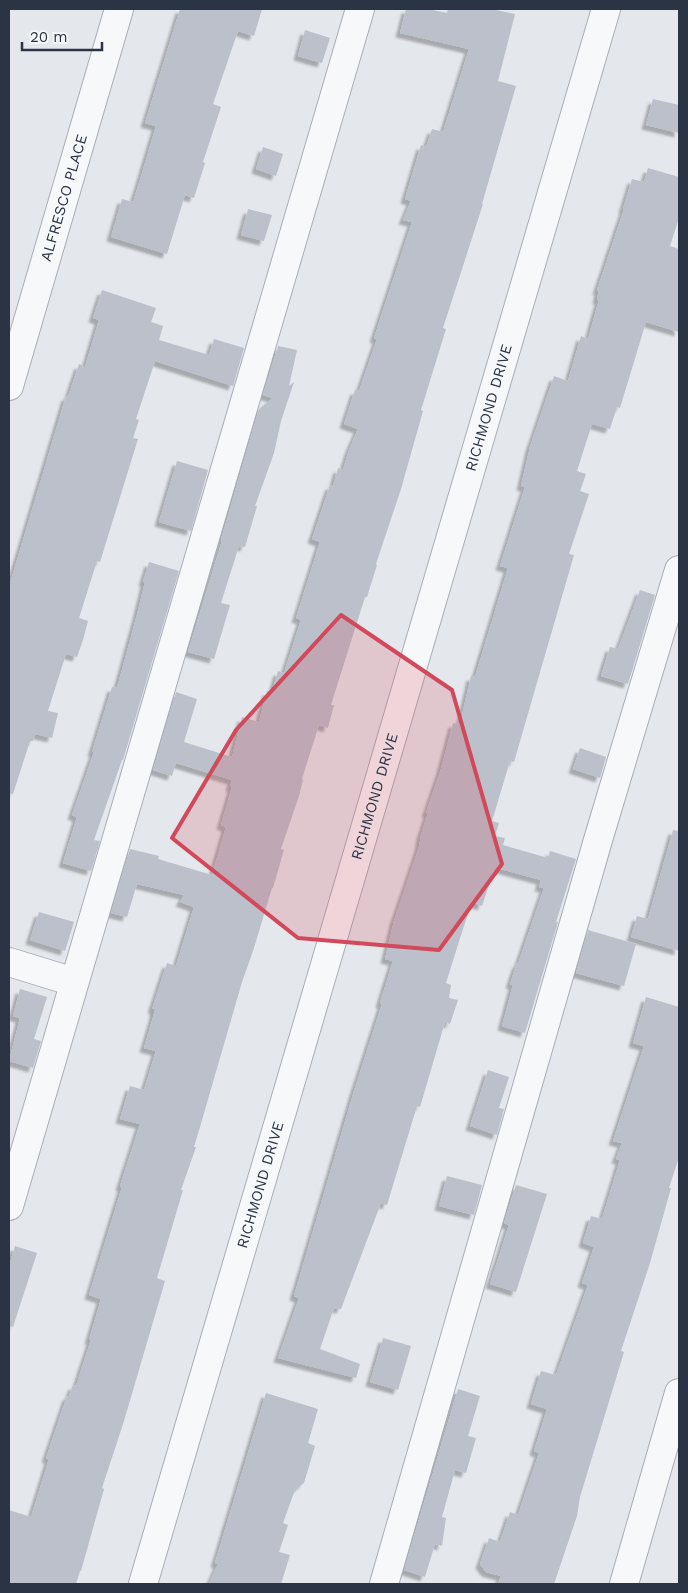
<svg xmlns="http://www.w3.org/2000/svg" width="688" height="1593" font-family="'Work Sans',sans-serif">
<defs>
<filter id="shadow"><feDropShadow dx="-4.5" dy="4.5" stdDeviation="1" flood-color="#0004"/></filter>
</defs>
<rect width="100%" height="100%" fill="#e4e7ec"/>
<g fill="#bbc0ca" filter="url(#shadow)">
<polygon points="180,9 262,9 254,36 238,31 213,104 221,107 203,162 205,163 194,198 185,195 167,254 111,237 122,199 133,202 140,180 156,126 145,123"/>
<polygon points="406,9 427,9 447,13 448,9 491,9 515,14 498,81 516,86 482,204 483,204 443,328 446,329 421,410 423,411 401,489 376,564 377,565 367,597 365,597 331,705 334,705 328,728 319,725 302,779 303,780 299,796 281,849 284,850 273,888 272,888 253,951 242,982 200,1127 194,1147 196,1147 181,1190 183,1190 157,1278 165,1281 124,1421 102,1488 104,1489 81,1571 80,1571 76,1584 9,1584 9,1510 31,1517 49,1459 46,1458 67,1396 69,1396 73,1385 76,1386 91,1340 89,1340 101,1299 89,1295 122,1187 120,1186 140,1124 120,1119 130,1086 144,1090 156,1051 144,1048 154,1014 154,1009 152,1009 167,963 176,966 194,907 180,902 184,895 137,884 127,917 111,913 130,849 159,856 158,859 212,875 226,827 221,825 232,787 230,787 232,780 176,763 172,776 153,770 176,692 197,699 184,742 232,757 242,717 259,722 267,691 272,692 278,671 284,673 301,620 296,618 320,542 312,539 330,485 333,486 338,468 343,470 349,450 358,429 344,424 355,390 359,391 377,339 374,338 412,222 403,220 411,201 405,199 421,145 426,147 432,129 443,132 469,49 400,33"/>
<polygon points="305,30 330,38 322,63 298,56"/>
<polygon points="653,99 679,105 679,133 646,125"/>
<polygon points="263,147 283,154 276,176 256,169"/>
<polygon points="648,168 679,177 679,218 670,246 679,249 679,332 646,322 620,408 617,407 610,429 592,424 577,471 586,474 580,491 589,494 569,554 574,555 514,762 510,761 492,821 499,823 495,836 505,838 503,845 548,858 550,851 576,859 556,922 558,922 525,1033 502,1026 513,985 510,984 517,963 518,964 544,888 539,887 541,880 497,868 496,871 494,870 482,906 472,902 461,935 446,983 451,985 449,998 458,1000 450,1024 445,1022 420,1107 417,1106 387,1205 381,1203 341,1309 334,1308 320,1349 360,1364 356,1378 278,1358 299,1298 294,1296 354,1091 382,1004 380,1003 393,961 385,959 394,921 419,847 421,835 428,813 426,813 441,769 453,723 460,724 471,676 475,677 508,568 500,566 525,487 521,486 530,447 554,376 568,381 581,336 588,339 599,300 597,299 599,291 597,290 624,209 623,209 632,179 644,182"/>
<polygon points="248,209 272,215 264,241 241,235"/>
<polygon points="102,290 156,308 151,322 163,326 159,340 209,355 214,339 244,348 233,386 155,361 136,419 139,420 133,438 138,439 100,562 97,561 79,618 88,621 83,640 77,657 66,654 48,711 58,713 52,738 35,734 33,741 30,741 13,794 9,793 9,587 66,396 68,397 79,364 85,367 99,320 93,318"/>
<polygon points="278,346 297,350 289,386 294,382 281,421 274,453 255,506 257,506 245,547 239,546 221,603 230,605 214,659 188,652 222,541 221,540 259,409 273,398 263,395"/>
<polygon points="177,461 208,470 191,531 159,522"/>
<polygon points="149,562 179,571 123,760 122,760 94,840 100,841 91,871 63,863 77,817 72,815 94,752 92,752 112,687 117,688 137,615 145,582 143,582"/>
<polygon points="640,590 655,595 628,684 601,676 610,647 618,649"/>
<polygon points="580,748 606,757 600,778 573,769"/>
<polygon points="673,830 679,831 679,951 631,937 637,916 648,919"/>
<polygon points="39,912 74,922 65,951 30,940"/>
<polygon points="588,930 636,944 624,986 576,973"/>
<polygon points="20,989 47,997 34,1039 41,1041 33,1068 9,1061 20,1018 13,1016"/>
<polygon points="646,997 679,1007 679,1157 669,1188 671,1188 650,1263 621,1351 624,1352 580,1497 577,1516 554,1584 498,1584 501,1576 486,1572 480,1564 489,1538 500,1542 510,1512 518,1515 539,1453 534,1451 547,1409 531,1404 541,1371 556,1375 588,1285 582,1283 594,1247 583,1243 591,1216 602,1219 620,1160 616,1159 622,1143 613,1141 644,1046 633,1043"/>
<polygon points="488,1070 509,1077 499,1108 504,1109 497,1135 470,1126"/>
<polygon points="447,1176 482,1185 474,1215 439,1206"/>
<polygon points="516,1185 547,1194 516,1292 490,1284 509,1225 504,1223"/>
<polygon points="15,1246 37,1253 13,1327 9,1326 9,1267"/>
<polygon points="383,1338 411,1346 398,1390 370,1382"/>
<polygon points="458,1389 480,1396 468,1436 476,1438 466,1473 455,1470 442,1517 446,1518 442,1546 435,1544 425,1577 404,1570"/>
<polygon points="266,1393 318,1409 308,1443 315,1446 304,1483 295,1490 283,1523 288,1525 279,1552 290,1555 281,1584 209,1584 218,1564 215,1563"/>
</g>
<g fill="none" stroke-linecap="round" stroke-linejoin="round">
<defs>
<g id="minor">
<path id="s1" d="M 9,386 L 119,9"/>
<polyline points="9,962 74,982"/>
<polyline points="9,1206 360,9"/>
<path id="s2" d="M 143,1584 L 606,9"/>
<polyline points="384,1584 598,840 679,570"/>
<polyline points="624,1584 679,1393"/>
</g>
</defs>
<use href="#minor" stroke="#a9aeb7" stroke-width="30"/>
<use href="#minor" stroke="#f7f8fa" stroke-width="28"/>
</g>
<path fill="#d1495b" fill-opacity="0.2" stroke="#d1495b" stroke-width="4" stroke-linejoin="round" d="M 341,615 L 452,690 L 502,864 L 439,950 L 298,938 L 172,838 L 236,730 Z"/>
<g text-anchor="middle" dominant-baseline="central" stroke-width="5" stroke-linejoin="round" paint-order="stroke">
<g font-size="15" fill="#2b3445" stroke="#f4f6f9">
<text stroke="none"><textPath href="#s1" startOffset="196">ALFRESCO PLACE</textPath></text>
<text stroke="none"><textPath href="#s2" startOffset="1226">RICHMOND DRIVE</textPath></text>
<text stroke="none"><textPath href="#s2" startOffset="821">RICHMOND DRIVE</textPath></text>
<text stroke="none"><textPath href="#s2" startOffset="416">RICHMOND DRIVE</textPath></text>
</g>
</g>
<rect width="688" height="1593" fill="none" stroke="#2b3445" stroke-width="20"/>
<path d="M22 42v8h80v-8" fill="none" stroke="#2b3445" stroke-width="2.5"/>
<text x="30" y="42" font-size="15" fill="#2b3445" stroke="#f4f6f9" stroke-width="4" paint-order="stroke">20 m</text>
</svg>
